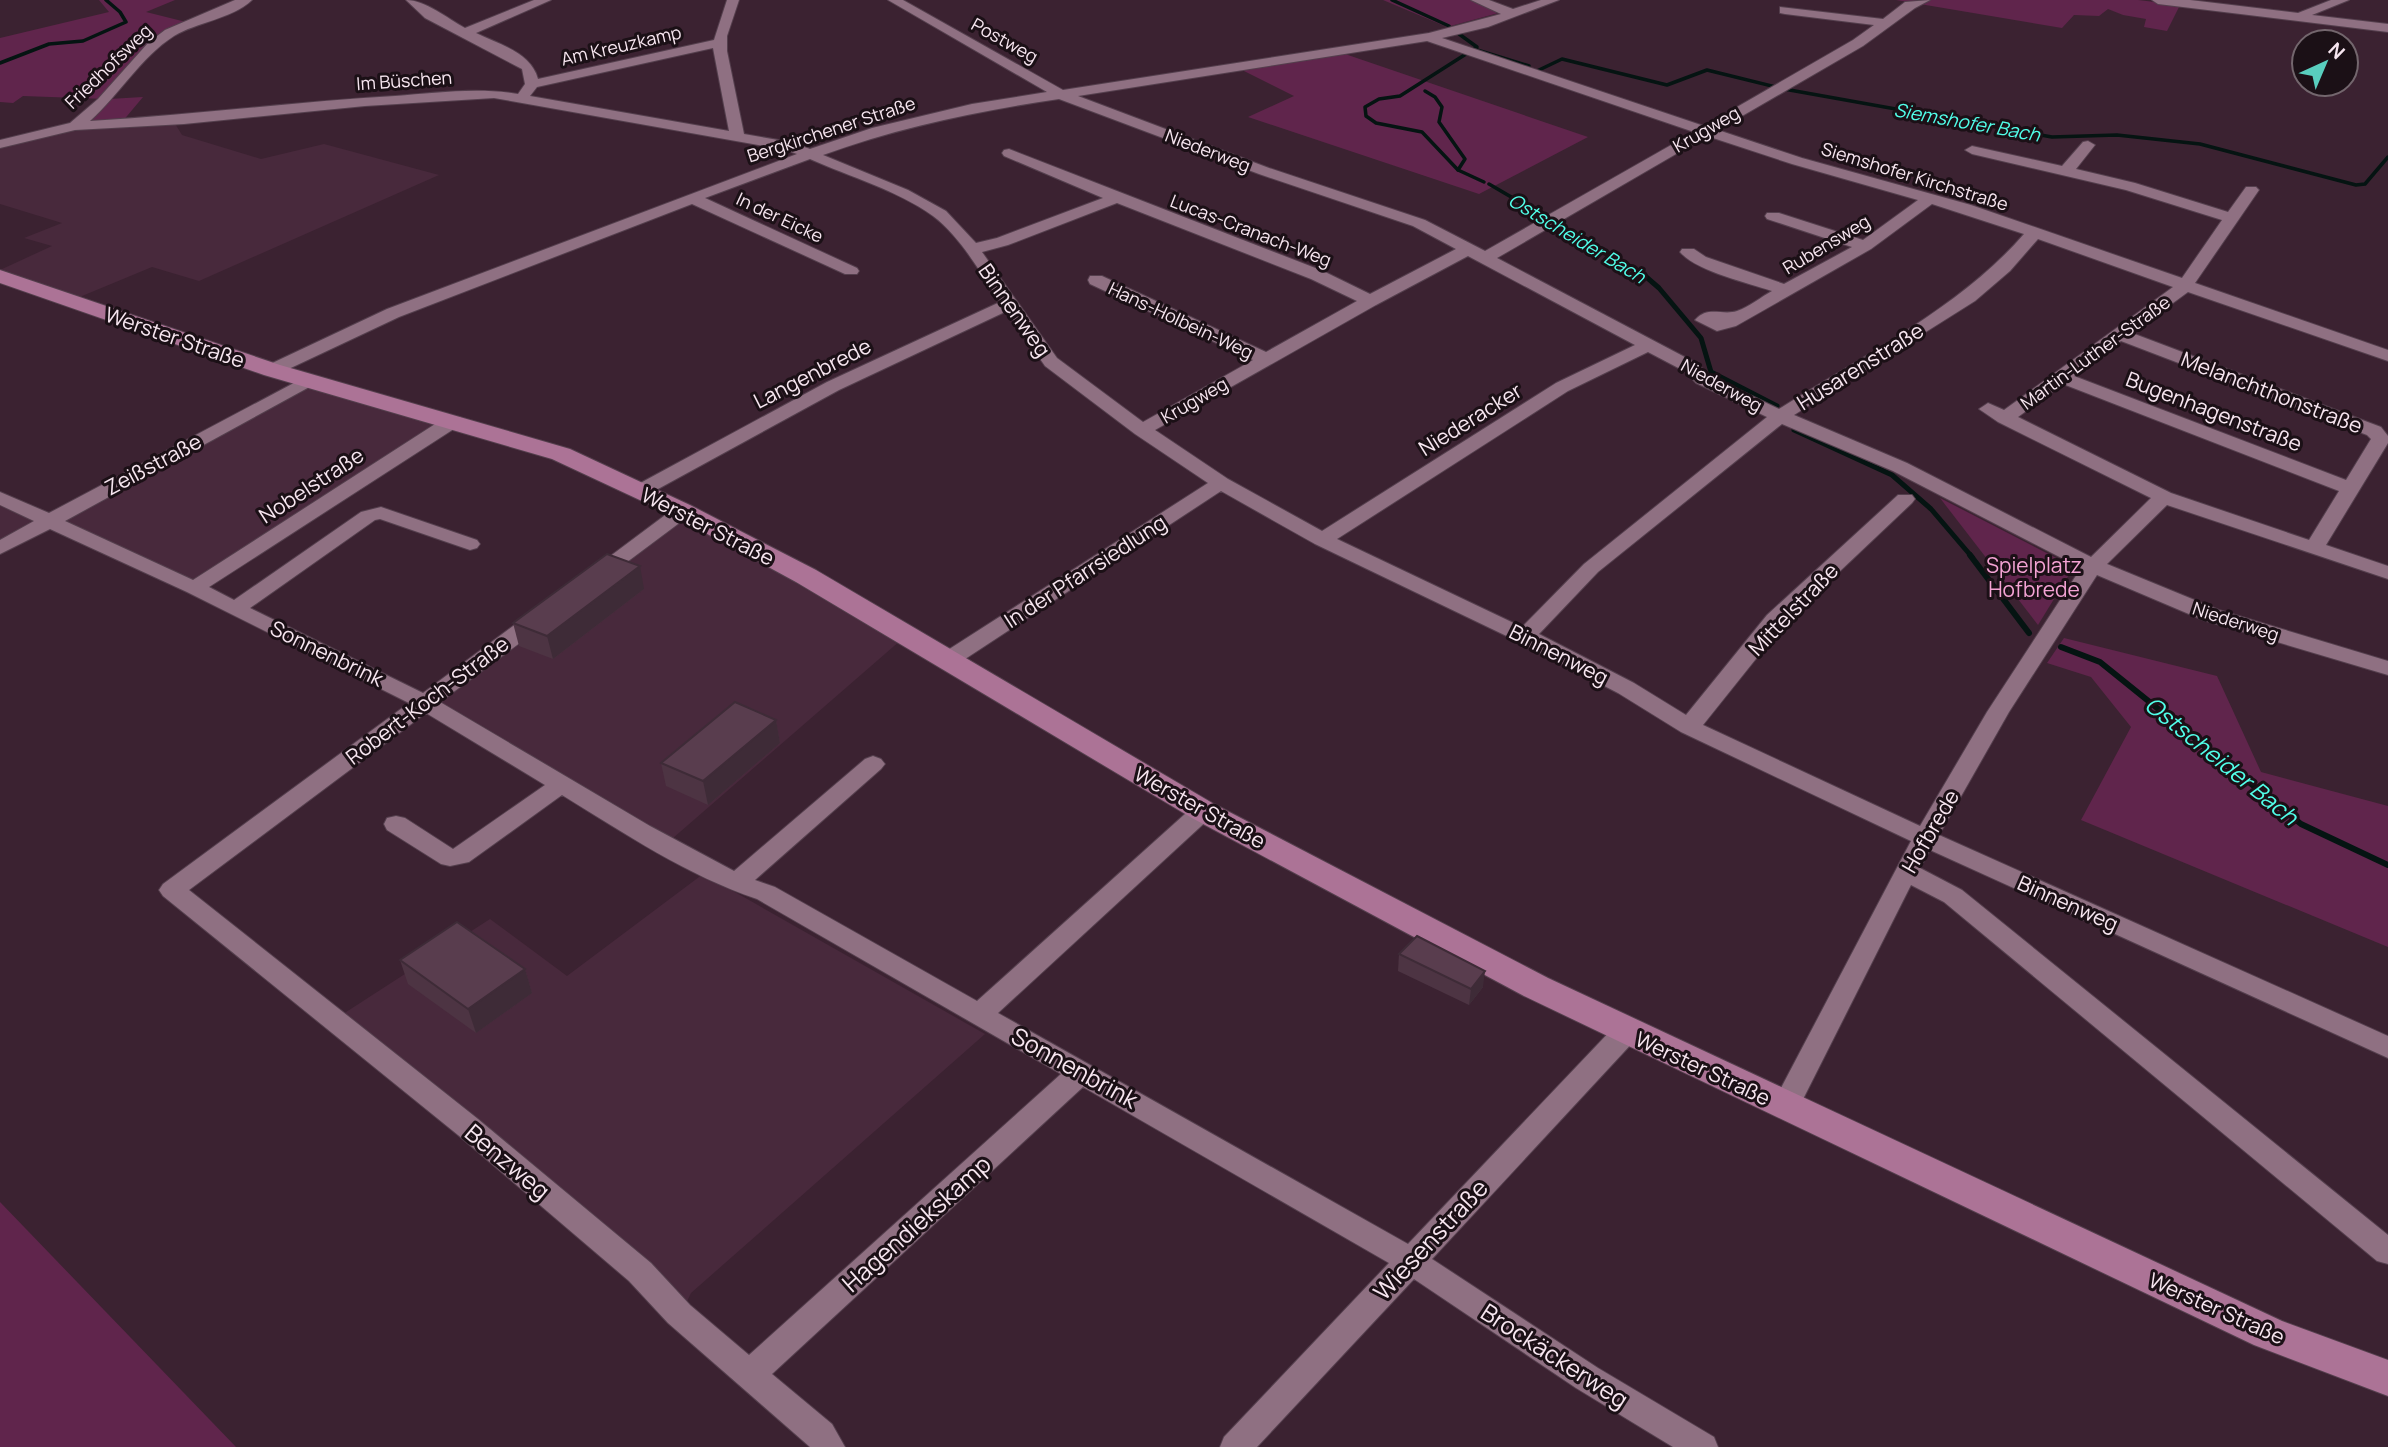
<svg xmlns="http://www.w3.org/2000/svg" width="2388" height="1447" font-family="Manrope,sans-serif">
<rect width="100%" height="100%" fill="#3b2231"/>
<g fill="#48293c">
<polygon points="174,122 182,135 261,159 324,144 439,175 199,281 152,267 70,301 0,270 52,246 24,238 62,223 0,204 0,143 78,125"/>
<polygon points="295,384 441,423 189,589 47,525 0,551 0,494 50,518"/>
<polygon points="676,515 901,640 665,845 427,701"/>
<polygon points="703,874 985,1034 691,1293 679,1318 326,1025 490,919 567,976"/>
</g>
<g fill="#60254c">
<polygon points="99,0 175,0 146,12 186,22 176,27 109,99 143,97 122,122 78,125 106,99 23,96 13,103 0,102 0,38 109,12"/>
<polygon points="1383,0 1473,0 1502,12 1447,27"/>
<polygon points="1896,0 2138,0 2180,5 2167,31 2144,27 2146,19 2123,15 2108,9 2099,16 2074,15 2062,28"/>
<polygon points="1345,54 1588,137 1479,194 1248,117 1294,96 1242,70"/>
<polygon points="1940,498 2062,561 2070,573 2038,625"/>
<polygon points="2064,638 2217,676 2261,772 2388,806 2388,947 2081,820 2131,727 2091,677 2047,663"/>
<polygon points="0,1202 236,1447 0,1447"/>
</g>
<g fill="none" stroke-linecap="round" stroke-linejoin="round">
<g stroke="#051412" stroke-width="3.5">
<polyline points="1392,0 1449,26"/>
<polyline points="1459,34 1477,47 1400,96 1379,99 1365,107 1366,116 1376,123 1422,132 1458,170 1484,182"/>
<polyline points="1474,49 1529,66"/>
<polyline points="0,63 49,44 83,41 126,22 120,12 106,0"/>
<polyline points="1539,70 1562,59 1667,85 1707,70 1784,89 2052,137 2117,135 2200,144 2356,185 2365,184 2388,157"/>
<polyline points="1425,91 1435,97 1442,107 1439,122 1465,159 1458,170"/>
<polyline points="1489,184 1595,246"/>
</g>
<g stroke="#051412" stroke-width="5">
<polyline points="1592,244 1644,275 1659,288 1701,338 1711,372 1777,406"/>
<polyline points="1794,430 1892,475 1931,509 1972,557"/>
</g>
<g stroke="#051412" stroke-width="6">
<polyline points="1970,555 2029,633"/>
<polyline points="2061,647 2100,662 2301,824 2388,865"/>
</g>
<defs>
<g id="minor">
<path d="M 235,0 L 252,0 C 232,19 197,22 174,36 C 141,57 119,95 90,121 C 192,115 293,102 395,96 C 435,93 477,87 518,94 L 525,84 L 522,69 L 425,18 L 406,0 C 425,0 447,18 465,28 L 534,0 L 551,0 L 476,33 C 498,44 531,52 538,79 L 714,40 L 727,0 L 739,0 L 727,36 L 727,51 L 744,134 L 790,142 L 810,149 L 872,128 L 972,104 L 1047,92 L 888,0 L 903,0 L 1063,90 L 1429,33 L 1501,14 L 1471,0 L 1489,0 L 1513,9 L 1541,0 L 1559,0 L 1488,27 L 1442,38 L 1704,126 L 1853,40 L 1874,25 L 1785,14 L 1780,13 L 1780,7 L 1883,19 L 1905,2 L 1930,0 L 1915,8 L 1863,46 L 1718,130 L 1802,158 L 1971,205 L 2182,278 L 2222,220 L 2126,190 L 1972,154 L 1965,150 L 1972,146 L 2062,166 L 2083,142 L 2088,141 L 2095,145 L 2076,169 L 2135,183 L 2228,212 L 2246,187 L 2256,187 L 2259,190 L 2195,283 L 2388,350 L 2388,361 L 2188,292 L 2132,333 L 2381,427 L 2388,436 L 2388,443 L 2326,545 L 2388,566 L 2388,579 L 2167,505 L 2107,564 L 2219,610 L 2388,661 L 2388,675 L 2203,620 L 2097,575 L 2009,712 L 1939,835 L 2388,1036 L 2388,1058 L 1930,850 L 1920,868 L 1962,890 L 2388,1235 L 2388,1264 L 2377,1261 L 1944,902 L 1911,885 L 1795,1115 L 1785,1118 L 1775,1115 L 1771,1107 L 1911,841 L 1681,732 L 1618,693 L 1517,641 L 1315,544 L 1221,491 L 956,665 L 940,665 L 937,660 L 940,655 L 1208,483 L 1135,434 L 1045,366 L 1007,311 L 839,390 L 647,495 L 633,495 L 630,491 L 633,487 L 827,382 L 1000,302 C 981,274 961,237 933,216 C 897,190 850,177 810,159 L 705,198 L 857,268 L 859,271 L 857,274 L 845,274 L 692,204 L 399,317 L 278,374 L 266,374 L 263,370 L 266,366 L 387,309 L 797,154 L 786,150 L 494,98 L 365,106 L 184,124 L 75,130 L 0,148 L 0,140 L 70,123 L 98,99 L 148,43 L 165,30 ZM 1427,41 L 1694,132 L 1485,251 L 1425,220 L 1269,168 L 1078,96 ZM 713,48 L 729,131 L 530,96 L 537,87 ZM 1059,99 L 1259,174 L 1413,226 L 1456,249 L 1370,294 L 1323,271 L 1009,149 L 1004,150 L 1002,153 L 1004,156 L 1103,198 L 997,238 L 976,243 L 946,211 L 908,190 L 823,155 C 900,127 978,111 1059,99 ZM 1707,136 L 1792,164 L 1918,200 L 1863,240 L 1779,213 L 1767,213 L 1765,216 L 1767,219 L 1852,247 L 1784,284 L 1706,257 L 1694,249 L 1682,249 L 1680,252 C 1696,271 1748,283 1772,291 C 1761,297 1749,307 1737,311 C 1722,316 1708,305 1695,320 L 1717,331 L 1736,326 L 1871,249 L 1932,204 L 2024,234 C 1961,307 1861,357 1779,409 L 1708,375 L 1698,364 L 1497,258 ZM 1117,203 L 1311,279 L 1357,301 L 1266,352 L 1102,276 L 1090,276 L 1088,280 L 1090,284 L 1253,360 L 1143,422 L 1057,358 L 982,252 L 1008,245 ZM 2038,239 L 2173,287 L 2004,410 L 1988,403 L 1979,409 L 1998,422 L 2151,498 L 2091,557 L 1907,463 L 1794,415 L 1975,301 L 2010,271 ZM 1468,256 L 1635,345 L 1556,383 L 1322,531 L 1228,479 L 1155,430 L 1376,305 ZM 2121,341 L 2367,435 L 2371,439 L 2346,480 L 2074,376 ZM 1648,352 L 1686,372 L 1696,383 L 1767,417 L 1584,564 L 1522,627 L 1337,539 L 1568,391 ZM 2063,384 L 2339,491 L 2309,540 L 2171,493 L 2018,417 ZM 1782,424 L 1893,471 L 2081,568 L 1987,712 L 1920,826 L 1703,725 L 1783,625 L 1912,503 L 1915,499 L 1912,495 L 1898,495 L 1767,615 L 1686,715 L 1634,683 L 1539,634 L 1598,572 Z"/>
<polygon points="2152,0 2190,0 2298,13 2331,0 2349,0 2312,15 2388,24 2388,32 2158,4"/>
<path d="M 307,376 L 316,381 L 313,385 L 65,521 L 193,580 L 446,417 L 460,417 L 462,421 L 460,425 L 209,587 L 234,600 L 361,512 L 381,507 L 477,540 L 480,544 L 477,548 L 470,550 L 380,519 L 375,520 L 250,608 L 423,693 L 532,612 L 548,612 L 551,617 L 548,622 L 440,702 L 650,826 L 734,871 L 865,759 L 873,756 L 881,759 L 885,764 L 881,769 L 755,880 L 775,887 L 977,1001 L 1195,805 L 1203,803 L 1211,805 L 1215,811 L 1211,817 L 998,1013 L 1408,1244 L 1616,1025 L 1626,1022 L 1636,1025 L 1640,1032 L 1636,1039 L 1432,1259 L 1598,1368 L 1714,1437 L 1718,1447 L 1673,1447 L 1576,1388 L 1414,1279 L 1257,1447 L 1220,1447 L 1224,1437 L 1389,1263 L 1083,1087 L 772,1374 L 832,1424 L 845,1447 L 810,1447 L 668,1323 L 629,1281 L 458,1135 L 163,896 L 159,890 L 163,884 L 409,703 L 187,592 L 50,529 L 0,554 L 0,540 L 34,521 L 0,505 L 0,492 L 49,513 ZM 426,713 L 545,785 L 453,849 L 405,818 L 396,816 L 387,818 L 384,824 L 387,830 L 441,864 L 450,866 L 469,862 L 562,795 C 624,833 688,876 757,899 L 1061,1074 L 749,1355 L 690,1305 L 651,1263 L 478,1119 L 189,890 Z"/>
<polygon points="683,505 690,507 693,511 690,515 603,580 589,580 586,576 589,572 676,507"/>
</g>
<polygon id="major" points="0,270 280,365 570,449 692,506 816,570 1214,804 1548,978 2282,1321 2388,1360 2388,1396 2254,1345 1524,996 1192,818 796,582 674,516 552,459 264,375 0,283"/>
</defs>
<use href="#minor" stroke="#543f4d" stroke-width="2"/>
<use href="#major" stroke="#543f4d" stroke-width="2"/>
<use href="#minor" fill="#8f7082" fill-rule="evenodd"/>
<use href="#major" fill="#ac7396" fill-rule="evenodd"/>
</g>
<g fill="#4d3443">
<polygon points="644,589 553,659 519,646 513,623"/>
<polygon points="776,720 780,743 708,805 666,786 661,763"/>
<polygon points="1399,954 1483,987 1469,1005 1398,971"/>
<polygon points="400,960 525,969 532,993 476,1033 408,984"/>
</g>
<g fill="#3e2b37">
<polygon points="640,566 644,589 553,659 547,636"/>
<polygon points="776,720 780,743 708,805 703,781"/>
<polygon points="525,969 532,993 476,1033 468,1009"/>
<polygon points="1485,971 1483,987 1469,1005 1471,989"/>
</g>
<g fill="#593d4e" stroke="#3e2b37" stroke-width="2">
<polygon points="607,554 640,566 547,636 513,623"/>
<polygon points="735,702 776,720 703,781 661,763"/>
<polygon points="457,922 525,969 468,1009 400,960"/>
<polygon points="1417,936 1485,971 1471,989 1399,954"/>
</g>
<g text-anchor="middle" dominant-baseline="central" stroke-width="6" stroke-linejoin="round" paint-order="stroke">
<g font-size="18" fill="#f7e6f0" stroke="#1b1016">
<text transform="translate(1005 40) rotate(29)">Postweg</text>
<text transform="translate(621 45) rotate(-13)">Am Kreuzkamp</text>
<text transform="translate(108 66) rotate(-44)">Friedhofsweg</text>
<text transform="translate(404 80) rotate(-4)">Im Büschen</text>
<text transform="translate(831 129) rotate(-18)">Bergkirchener Straße</text>
<text transform="translate(1706 129) rotate(-30)">Krugweg</text>
<text transform="translate(1208 150) rotate(21)">Niederweg</text>
<text transform="translate(1915 176) rotate(17)">Siemshofer Kirchstraße</text>
<text transform="translate(780 217) rotate(25)">In der Eicke</text>
<text transform="translate(1251 230) rotate(21)">Lucas-Cranach-Weg</text>
<text transform="translate(1826 244) rotate(-31)">Rubensweg</text>
<text transform="translate(1181 320) rotate(25)">Hans-Holbein-Weg</text>
<text transform="translate(2095 352) rotate(-36)">Martin-Luther-Straße</text>
<text transform="translate(1722 385) rotate(29)">Niederweg</text>
<text transform="translate(1194 400) rotate(-30)">Krugweg</text>
<text transform="translate(2236 621) rotate(18)">Niederweg</text>
</g>
<g font-size="19" font-style="italic" fill="#51fee9" stroke="#1b1016">
<text transform="translate(1967 122) rotate(10)">Siemshofer Bach</text>
<text transform="translate(1577 238) rotate(31)">Ostscheider Bach</text>
</g>
<g font-size="21" fill="#f7e6f0" stroke="#1b1016">
<text transform="translate(1015 310) rotate(55)">Binnenweg</text>
<text transform="translate(175 337) rotate(19)">Werster Straße</text>
<text transform="translate(1860 366) rotate(-32)">Husarenstraße</text>
<text transform="translate(812 373) rotate(-27)">Langenbrede</text>
<text transform="translate(2272 392) rotate(21)">Melanchthonstraße</text>
<text transform="translate(2214 411) rotate(21)">Bugenhagenstraße</text>
<text transform="translate(1470 419) rotate(-32)">Niederacker</text>
<text transform="translate(153 464) rotate(-28)">Zeißstraße</text>
<text transform="translate(311 485) rotate(-33)">Nobelstraße</text>
<text transform="translate(708 526) rotate(27)">Werster Straße</text>
<text transform="translate(1085 571) rotate(-33)">In der Pfarrsiedlung</text>
<text transform="translate(1793 609) rotate(-46)">Mittelstraße</text>
<text transform="translate(327 653) rotate(26)">Sonnenbrink</text>
<text transform="translate(1559 654) rotate(27)">Binnenweg</text>
<text transform="translate(427 700) rotate(-37)">Robert-Koch-Straße</text>
<text transform="translate(1200 807) rotate(29)">Werster Straße</text>
<text transform="translate(1930 831) rotate(-60)">Hofbrede</text>
<text transform="translate(2068 903) rotate(24)">Binnenweg</text>
<text transform="translate(1703 1068) rotate(25)">Werster Straße</text>
<text transform="translate(2217 1308) rotate(24)">Werster Straße</text>
</g>
<g font-size="21" fill="#f4a3d4" stroke="#1b1016">
<text x="2034" y="565">Spielplatz<tspan x="2034" dy="24">Hofbrede</tspan></text>
</g>
<g font-size="23" font-style="italic" fill="#51fee9" stroke="#1b1016">
<text transform="translate(2222 760) rotate(39)">Ostscheider Bach</text>
</g>
<g font-size="24" fill="#f7e6f0" stroke="#1b1016">
<text transform="translate(1075 1067) rotate(29)">Sonnenbrink</text>
<text transform="translate(508 1161) rotate(40)">Benzweg</text>
<text transform="translate(916 1223) rotate(-42)">Hagendiekskamp</text>
<text transform="translate(1430 1239) rotate(-47)">Wiesenstraße</text>
<text transform="translate(1555 1355) rotate(33)">Brockäckerweg</text>
</g>
</g>
<g transform="translate(2325 63) rotate(44)"><circle r="33" fill="#1b1016" stroke="#73666d" stroke-width="2"/>
<path d="M0-5L12 26L0 18L-12 26Z" fill="#59cebe"/>
<text y="-10" font-size="19" font-weight="bold" text-anchor="middle" fill="#f7e6f0">N</text>
</g>
</svg>
